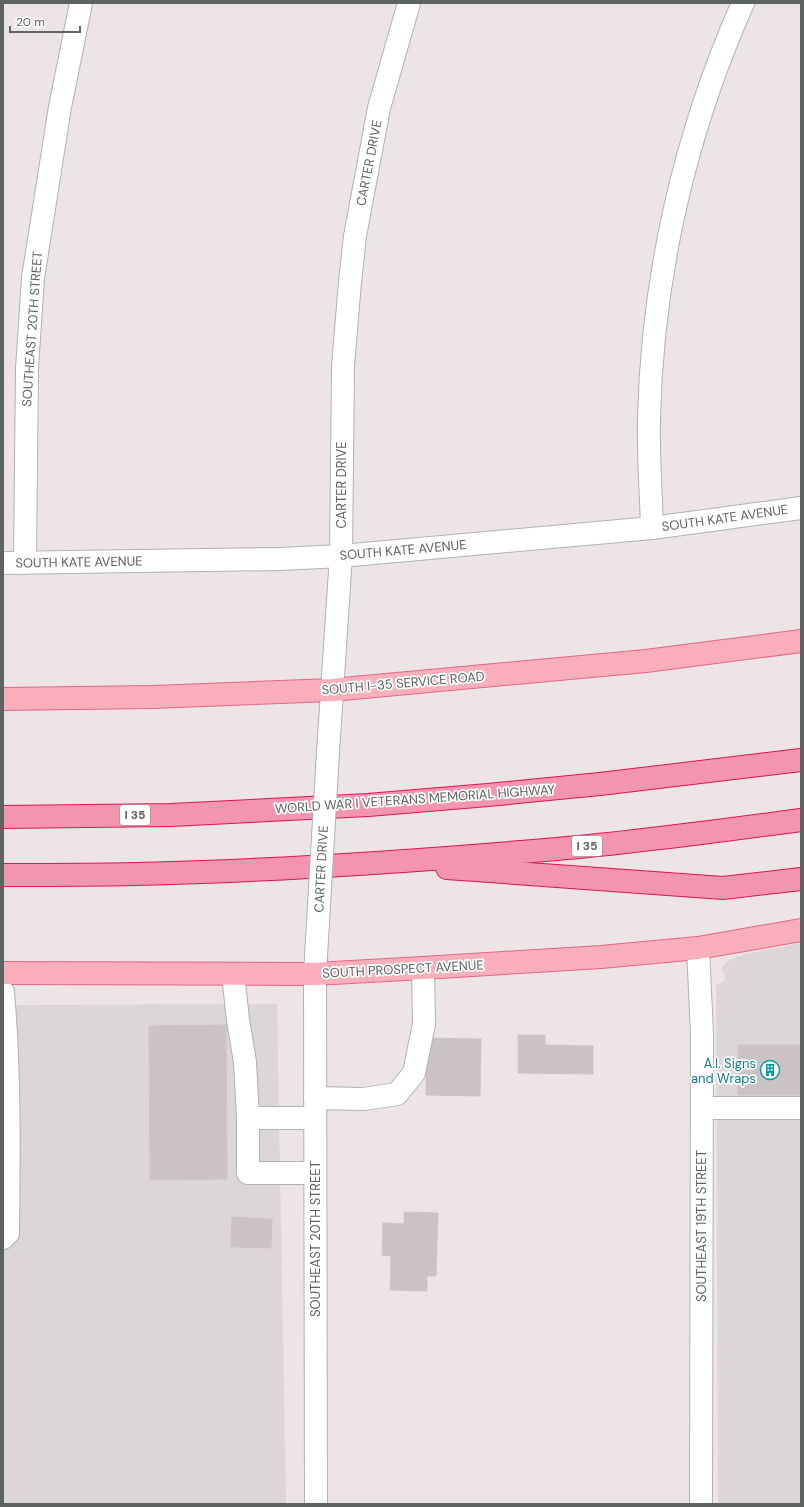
<svg xmlns="http://www.w3.org/2000/svg" width="804" height="1507" font-family="'DM Sans',sans-serif">
<rect width="100%" height="100%" fill="#ede4e6"/>
<g fill="#dcd6d7">
<polygon points="801,943 801,1504 718,1504 716,985 724,981 725,975 721,969 727,961 745,954"/>
<polygon points="277,1004 286,1504 3,1504 3,1005"/>
</g>
<g fill="#cbc2c5" stroke="#d1c3c8">
<polygon points="226,1025 227,1179 150,1180 149,1026"/>
<polygon points="518,1035 545,1035 545,1045 593,1046 593,1074 518,1073"/>
<polygon points="427,1038 481,1039 480,1096 426,1095"/>
<rect x="738" y="1045" width="63" height="50"/>
<polygon points="404,1212 438,1213 436,1276 427,1276 427,1291 390,1290 391,1256 382,1255 383,1223 404,1224"/>
<polygon points="232,1217 272,1219 271,1248 231,1247"/>
</g>
<g fill="none" stroke-linecap="round" stroke-linejoin="round">
<defs>
<g id="minor">
<path d="M 652,528 C 651,492 648,455 649,419 C 652,277 685,133 743,3"/>
<polyline points="3,563 280,559 341,556 652,528 801,508"/>
<polyline points="25,563 27,368 33,278 60,107 81,3"/>
<polyline points="328,752 341,556 343,366 350,282 355,236 379,108 409,3"/>
<polyline points="698,948 702,1034 701,1504"/>
<polyline points="233,974 238,1020 245,1062 248,1118 248,1173 315,1173"/>
<path d="M 3,992 C 10,1072 9,1153 8,1233 L 3,1238"/>
<polyline points="315,1098 364,1099 397,1094 414,1073 424,1024 423,968"/>
<polyline points="702,1108 801,1108"/>
<polyline points="248,1118 315,1118"/>
<polyline points="316,1504 315,974 318,922"/>
</g>
<g id="major">
<polyline points="3,699 153,697 332,690 646,661 801,641"/>
<polyline points="3,973 315,974 423,968 601,957 698,948 801,930"/>
</g>
<g id="highway">
<polyline points="3,817 171,815 368,805 488,795 600,784 801,760"/>
<polyline points="447,868 723,888 801,879"/>
<path d="M 3,875 C 47,875 92,875 136,874 C 276,871 417,861 557,849 C 639,842 720,831 801,820"/>
</g>
</defs>
<use href="#minor" stroke="#adb3b1" stroke-width="24"/>
<use href="#major" stroke="#e5658a" stroke-width="24"/>
<use href="#highway" stroke="#dd1455" stroke-width="24"/>
<use href="#minor" stroke="#fff" stroke-width="22"/>
<use href="#major" stroke="#f8afbb" stroke-width="22"/>
<use href="#highway" stroke="#f395ae" stroke-width="22"/>
<defs>
<polyline id="minor-bridge" points="318,922 328,752"/>
</defs>
<use href="#minor-bridge" stroke="#adb3b1" stroke-width="24" stroke-linecap="butt"/>
<use href="#minor-bridge" stroke="#fff" stroke-width="22"/>
</g>
<defs>
<symbol id="building-ring" viewBox="-11 -11 22 22"><circle r="9.5" fill="#fff" stroke="#0f9aa8" stroke-width="1.5"/><path d="M-4-6H4V6H1V3H-1V6H-4ZM-2.5-4.3h1.7v1.8h-1.7ZM.8-4.3h1.7v1.8H.8ZM-2.5-1h1.7V.8h-1.7ZM.8-1h1.7V.8H.8Z" fill="#0f9aa8"/></symbol>
</defs>
<g fill-rule="evenodd">
<use href="#building-ring" x="759" y="1059" width="22" height="22"/>
</g>
<g text-anchor="middle" dominant-baseline="central" stroke-width="3.5" stroke-linejoin="round" paint-order="stroke">
<g fill="#fff" stroke="#8d9290" stroke-width="1">
<rect x="120" y="805" width="30" height="20" rx="3"/>
<rect x="572" y="836" width="30" height="20" rx="3"/>
</g>
<g font-size="12" font-weight="bold" fill="#5c6360">
<text x="135" y="815">I 35</text>
<text x="587" y="846">I 35</text>
</g>
<g font-size="13" fill="#5c6360" stroke="#fff">
<text transform="translate(369 163) rotate(-79)">CARTER DRIVE</text>
<text transform="translate(32 329) rotate(-86)">SOUTHEAST 20TH STREET</text>
<text transform="translate(341 485) rotate(-90)">CARTER DRIVE</text>
<text transform="translate(725 518) rotate(-8)">SOUTH KATE AVENUE</text>
<text transform="translate(403 550) rotate(-5)">SOUTH KATE AVENUE</text>
<text transform="translate(79 562) rotate(-1)">SOUTH KATE AVENUE</text>
<text transform="translate(403 683) rotate(-5)">SOUTH I-35 SERVICE ROAD</text>
<text transform="translate(415 799) rotate(-4)">WORLD WAR I VETERANS MEMORIAL HIGHWAY</text>
<text transform="translate(321 869) rotate(-87)">CARTER DRIVE</text>
<text transform="translate(403 969) rotate(-3)">SOUTH PROSPECT AVENUE</text>
<text transform="translate(701 1226) rotate(-90)">SOUTHEAST 19TH STREET</text>
<text transform="translate(315 1239) rotate(-90)">SOUTHEAST 20TH STREET</text>
</g>
<g font-size="13" fill="#0d838f" stroke="#fff" text-anchor="end">
<text x="756" y="1063">A.I. Signs<tspan x="756" dy="15">and Wraps</tspan></text>
</g>
</g>
<rect width="804" height="1507" fill="none" stroke="#5c6360" stroke-width="8"/>
<path d="M10 26v6h70v-6" fill="none" stroke="#5c6360" stroke-width="2"/>
<text x="16" y="26" font-size="12" fill="#5c6360" stroke="#ffffff" stroke-width="3" paint-order="stroke">20 m</text>
</svg>
